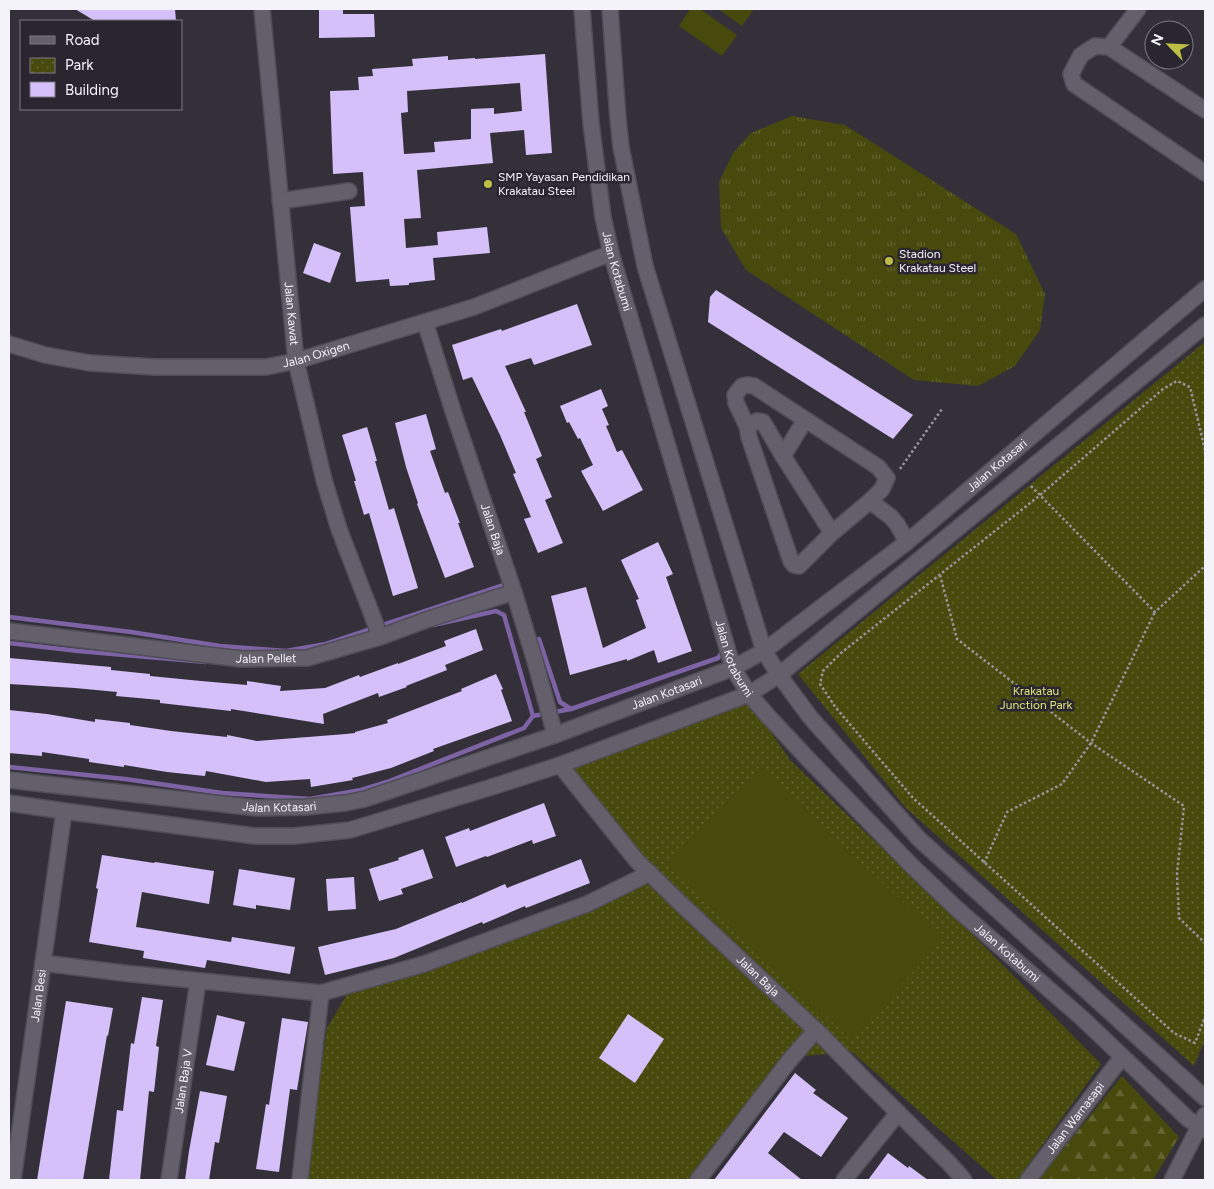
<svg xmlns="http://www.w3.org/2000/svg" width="1214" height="1189" font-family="Figtree,sans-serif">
<defs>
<pattern id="grass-tufts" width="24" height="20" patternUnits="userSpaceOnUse" patternTransform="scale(1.25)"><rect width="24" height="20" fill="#48490d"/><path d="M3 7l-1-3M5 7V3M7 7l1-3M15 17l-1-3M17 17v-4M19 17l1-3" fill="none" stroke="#636431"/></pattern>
<pattern id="forest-firs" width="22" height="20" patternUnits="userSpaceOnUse" patternTransform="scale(1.25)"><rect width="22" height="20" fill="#48490d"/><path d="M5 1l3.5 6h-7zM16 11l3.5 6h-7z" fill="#636431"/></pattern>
<pattern id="park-dots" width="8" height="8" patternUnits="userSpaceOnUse" patternTransform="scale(1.25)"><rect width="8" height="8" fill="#48490d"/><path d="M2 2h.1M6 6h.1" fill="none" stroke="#636431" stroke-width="1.8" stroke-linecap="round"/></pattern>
</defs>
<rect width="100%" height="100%" fill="#34303a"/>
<polygon fill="url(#grass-tufts)" points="792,116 845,125 1016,234 1045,294 1040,330 1015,366 978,386 914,380 746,270 721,228 719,182 733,153 751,133"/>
<polygon fill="url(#forest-firs)" points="1122,1076 1179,1137 1153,1180 1038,1180"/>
<g fill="url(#park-dots)">
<polygon points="1205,342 1205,1040 1194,1066 906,808 798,674"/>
<polygon points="744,693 790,760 980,942 1101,1064 1017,1180 997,1180 852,1052 792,1057 705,1165 690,1180 305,1180 327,1028 349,991 645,880 571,763"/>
</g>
<g fill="#48490d">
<polygon points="690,9 700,9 737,35 722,56 679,26"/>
<polygon points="718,9 754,9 742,26"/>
<polygon points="760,767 943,940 850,1039 667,866"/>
</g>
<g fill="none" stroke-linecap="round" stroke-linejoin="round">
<g stroke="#7e63a4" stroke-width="4.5">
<polyline points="9,617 131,632 220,646 286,651 326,644 374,628"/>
<polyline points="381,621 383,625 504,585"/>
<polyline points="433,625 496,611 504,615 533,716"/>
<polyline points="539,639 560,702 571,709 718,658 724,649"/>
<polyline points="9,643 78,651 206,662"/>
<polyline points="9,767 125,779 222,793 310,799 361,790 387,782 524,728 533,716 571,709"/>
</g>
</g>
<g fill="#d6c0f9" fill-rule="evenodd">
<polygon points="75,9 175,9 176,21 95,21"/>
<polygon points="319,9 343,9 343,14 374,14 375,37 319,38"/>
<path d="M 545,54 L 552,153 L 526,155 L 524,130 L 490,133 L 493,163 L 417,170 L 421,218 L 404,219 L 406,248 L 438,245 L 437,232 L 487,227 L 490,253 L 433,258 L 435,280 L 409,283 L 409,285 L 390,286 L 389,279 L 356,282 L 350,207 L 365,206 L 363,172 L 333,174 L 330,91 L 359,90 L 358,77 L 373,76 L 372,69 L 413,66 L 412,59 L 448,56 L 448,60 L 475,58 L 475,59 ZM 520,83 L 522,111 L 494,114 L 494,108 L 471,109 L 471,139 L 434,142 L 435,152 L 404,154 L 401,113 L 408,112 L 407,91 Z"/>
<polygon points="314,243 341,253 330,283 303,273"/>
<polygon points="716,290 913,415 893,439 708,322 710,297"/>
<polygon points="577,304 592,345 534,365 531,358 505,366 526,412 524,412 542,456 536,459 552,497 545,500 563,543 538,553 524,519 531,517 513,474 516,473 500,435 472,377 463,380 452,345 501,329 502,331"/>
<polygon points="601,389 608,406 602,409 609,425 606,426 617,452 622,450 643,490 603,511 581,471 593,465 580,438 578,439 569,422 567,423 560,406"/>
<polygon points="426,414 436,449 430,451 445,493 448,492 460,523 458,523 474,567 445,578 417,504 418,503 406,467 395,423"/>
<polygon points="367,427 377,461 375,461 389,510 394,508 418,588 393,596 369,513 364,515 354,481 356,481 342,435"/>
<polygon points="658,542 673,574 666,577 692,651 658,663 654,650 627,661 627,659 570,675 551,596 586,587 603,648 646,628 636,600 639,599 621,560"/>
<polygon points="476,629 483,650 445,665 447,670 406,686 407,687 379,697 378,693 323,714 324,724 231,709 231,711 160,703 160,700 116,696 117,692 75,688 9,684 9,658 111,667 111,670 150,674 150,676 201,681 247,685 247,681 281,686 280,691 325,688 359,675 360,677 398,663 398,664 446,646 444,641"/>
<polygon points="496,674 503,689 501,690 512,721 433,749 434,751 391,768 352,778 353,780 311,787 310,779 266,782 206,771 205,776 167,772 124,765 124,767 89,762 89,759 42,752 42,756 9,753 9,710 47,714 95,722 95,719 130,723 130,725 171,731 227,737 227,735 257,741 346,734 355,733 355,732 388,723 387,720 462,691 461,689"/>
<polygon points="544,803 556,836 533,844 532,840 487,857 486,856 456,867 445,837 469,828 470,831"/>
<polygon points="423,849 433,878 401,889 403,894 379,901 369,869 399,860 398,858"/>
<polygon points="102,855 154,863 155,862 214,871 209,904 142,892 136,927 231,942 232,937 295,947 290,974 207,960 205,968 143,958 144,951 89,942 98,889 96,888"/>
<polygon points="581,859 590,883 526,908 525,906 483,924 482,922 394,958 325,975 318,947 396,929 462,902 462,903 505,884 507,888"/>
<polygon points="239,869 295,878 290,910 256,905 256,909 233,905"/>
<polygon points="354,877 356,909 328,911 326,879"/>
<polygon points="142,997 163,1000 156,1046 159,1047 154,1092 149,1091 140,1180 109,1180 117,1110 123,1111 131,1043 134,1044"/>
<polygon points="66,1001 113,1008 108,1036 107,1035 83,1180 37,1180"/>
<polygon points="628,1014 664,1039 635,1083 599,1058"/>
<polygon points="217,1015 245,1022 234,1071 206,1065"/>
<polygon points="282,1018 308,1022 297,1090 290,1089 279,1172 256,1169 266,1104 269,1105"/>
<polygon points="795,1073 816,1090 813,1093 848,1118 821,1157 784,1132 768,1153 802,1180 714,1180"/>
<polygon points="200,1091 227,1096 219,1143 215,1142 209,1180 185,1180 189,1151"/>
<polygon points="888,1153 908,1168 909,1166 928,1180 868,1180"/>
</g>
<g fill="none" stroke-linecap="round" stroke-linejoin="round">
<defs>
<g id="minor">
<path id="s1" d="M 262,9 L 296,361 L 324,480 L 339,529 L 374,620 L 380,637"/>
<path id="s2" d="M 582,9 L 591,123 L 603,217 L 611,253 L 733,668 L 749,694 L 768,716 L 810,761 L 913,867 L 956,908 L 1083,1019 L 1188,1119 L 1205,1130"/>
<polyline points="610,9 618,119 621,147 645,266 764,651 779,675 810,717 919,839 1205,1098"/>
<polyline points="1109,47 1138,9"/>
<polyline points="1205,110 1109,47 1095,46 1081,55 1071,74 1074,84 1205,173"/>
<polyline points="280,201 349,191"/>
<path id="s3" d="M 425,322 L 453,411 L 514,592 L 535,661 L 555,735"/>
<path id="s4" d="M 9,344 L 45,355 L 90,363 L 155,367 L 266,367 L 296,361 L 474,307 L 611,253"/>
<polyline points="747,426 736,403 735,395 742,386 747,385 754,386 878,467 887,478 882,489 870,501"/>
<polyline points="783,456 805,420"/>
<polyline points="832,533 783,456 763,422 757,421 747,426 749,437 791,561 794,565 799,566 832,533 870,501 891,517 897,524 907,542"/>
<path id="s5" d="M 9,631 L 241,659 L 307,658 L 380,637 L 429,619 L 514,592"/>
<path id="s6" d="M 560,765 L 637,861 L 678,901 L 822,1036 L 869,1084 L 949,1163 L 964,1180"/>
<path id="s7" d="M 9,780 L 257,808 L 306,807 L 345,803 L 365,799 L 555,735 L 733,668 L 764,651 L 907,542 L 1205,289"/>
<polyline points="9,803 64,811 255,836 294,836 350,830 495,786 560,765 749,694 779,675 1205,325"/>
<polyline points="43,963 123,973 321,993 424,964 587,904 650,873"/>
<path id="s8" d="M 13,1180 L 64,811"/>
<path id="s9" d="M 169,1180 L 198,981"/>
<polyline points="300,1180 321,993"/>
<polyline points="698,1180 789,1061 816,1030"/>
<polyline points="844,1180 898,1113"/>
<path id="s10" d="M 1028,1180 L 1122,1057"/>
<polyline points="1172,1180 1205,1115"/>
</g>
</defs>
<use href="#minor" stroke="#4f4d55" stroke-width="18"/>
<g stroke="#98959d" stroke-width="2.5" stroke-dasharray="2.5 2.5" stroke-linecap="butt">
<polyline points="1205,450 1190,387 1177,381 1163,389 1039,496 841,653 823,671 820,684 836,708 913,798 1174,1033 1195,1043 1205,1017"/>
<polyline points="900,469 942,409"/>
<polyline points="1031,486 1155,612 1205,566"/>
<polyline points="940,575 957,639 1091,743 1184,806 1177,874 1179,918 1205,943"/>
<polyline points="984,863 1007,812 1062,784 1091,743 1155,612"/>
</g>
<use href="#minor" stroke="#635f6b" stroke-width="15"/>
</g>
<g fill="#bcbf44" stroke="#2a2630" stroke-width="2">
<circle cx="488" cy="184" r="5"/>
<circle cx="889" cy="261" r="5"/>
</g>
<g text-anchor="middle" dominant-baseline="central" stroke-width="5" stroke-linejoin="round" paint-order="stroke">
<g font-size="12" fill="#f5f3fa" stroke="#2a2630" text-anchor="start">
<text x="498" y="177">SMP Yayasan Pendidikan<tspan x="498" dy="14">Krakatau Steel</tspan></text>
<text x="899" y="254">Stadion<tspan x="899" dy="14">Krakatau Steel</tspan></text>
</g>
<g font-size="12" fill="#f5f3fa" stroke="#2a2630">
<text stroke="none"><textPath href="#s2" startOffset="265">Jalan Kotabumi</textPath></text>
<text stroke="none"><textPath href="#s1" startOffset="306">Jalan Kawat</textPath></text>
<text stroke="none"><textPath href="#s4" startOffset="311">Jalan Oxigen</textPath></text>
<text stroke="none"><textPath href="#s7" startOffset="1082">Jalan Kotasari</textPath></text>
<text stroke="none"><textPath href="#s3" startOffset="218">Jalan Baja</textPath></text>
<text stroke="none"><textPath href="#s5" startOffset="259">Jalan Pellet</textPath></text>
<text stroke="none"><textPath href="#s2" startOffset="670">Jalan Kotabumi</textPath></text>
<text stroke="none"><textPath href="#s7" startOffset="678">Jalan Kotasari</textPath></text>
<text stroke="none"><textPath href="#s7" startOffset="272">Jalan Kotasari</textPath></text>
<text stroke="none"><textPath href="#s2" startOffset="1075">Jalan Kotabumi</textPath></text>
<text stroke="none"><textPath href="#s6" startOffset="290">Jalan Baja</textPath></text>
<text stroke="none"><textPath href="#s8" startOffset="186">Jalan Besi</textPath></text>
<text stroke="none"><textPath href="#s9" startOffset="100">Jalan Baja V</textPath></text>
<text stroke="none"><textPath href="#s10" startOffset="78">Jalan Warnasapi</textPath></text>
</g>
<g font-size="12" fill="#e1e679" stroke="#2a2630">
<text x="1036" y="691">Krakatau<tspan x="1036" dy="14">Junction Park</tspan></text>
</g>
</g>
<rect width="1214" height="1189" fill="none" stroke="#f5f3fa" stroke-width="20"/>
<rect x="20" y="20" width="162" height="90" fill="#2a2630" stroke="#7b7881"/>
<rect x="30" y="36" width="25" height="8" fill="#635f6b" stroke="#7b7881"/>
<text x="65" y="45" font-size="15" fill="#f5f3fa">Road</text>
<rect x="30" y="58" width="25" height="15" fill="url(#park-dots)" stroke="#7b7881"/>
<text x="65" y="70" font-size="15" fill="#f5f3fa">Park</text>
<rect x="30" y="82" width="25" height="15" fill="#d6c0f9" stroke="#7b7881"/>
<text x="65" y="95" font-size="15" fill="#f5f3fa">Building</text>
<g transform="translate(1169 45) rotate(294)"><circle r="24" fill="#2a2630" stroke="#7b7881"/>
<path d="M0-4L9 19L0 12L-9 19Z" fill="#bcbf44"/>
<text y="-8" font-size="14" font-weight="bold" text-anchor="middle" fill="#f5f3fa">N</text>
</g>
</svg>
